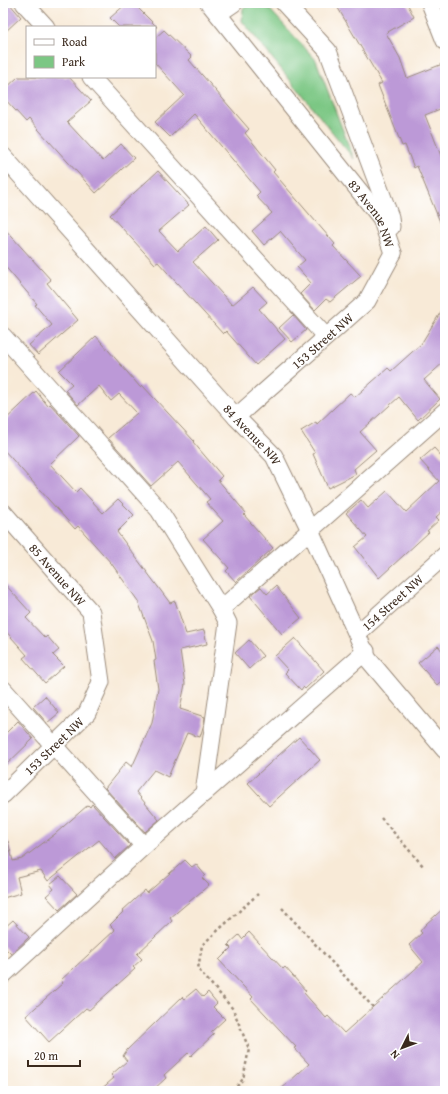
<svg xmlns="http://www.w3.org/2000/svg" width="448" height="1094" font-family="'Gentium Book Plus',serif">
<rect width="100%" height="100%" fill="#fff"/>
<filter id="ink" filterUnits="userSpaceOnUse"><feTurbulence type="fractalNoise" baseFrequency=".025" numOctaves="2"/><feDisplacementMap in="SourceGraphic" scale="8" xChannelSelector="R" yChannelSelector="G"/><feConvolveMatrix kernelMatrix="1 2 1 2 8 2 1 2 1" color-interpolation-filters="sRGB"/></filter>
<filter id="wash" filterUnits="userSpaceOnUse"><feTurbulence type="fractalNoise" baseFrequency=".012" numOctaves="4" result="noise"/><feDisplacementMap in="SourceGraphic" scale="16" xChannelSelector="R" yChannelSelector="G"/><feGaussianBlur stdDeviation="0.9" result="paint"/><feColorMatrix in="noise" values="0 0 0 0 0 0 0 0 0 0 0 0 0 0 0 0 0 1.4 0 .05"/><feComposite in="paint" operator="in"/></filter>
<g filter="url(#wash)">
<rect width="100%" height="100%" fill="#f8ead7"/>
<polygon fill="#7cc784" stroke="#5c7851" points="258,3 264,3 316,60 354,159 242,21 243,8"/>
<g id="blocks">
<g fill="#bc99d7">
<polygon points="3,3 9,3 21,17 3,34"/>
<polygon points="127,3 133,3 157,27 119,27 110,18"/>
<polygon points="335,3 407,3 414,17 386,33 400,58 407,78 445,63 445,107 425,115 445,166 445,234 417,166 414,168 405,145 402,146 378,85 382,83"/>
<polygon points="164,30 192,57 189,60 249,129 245,133 275,170 273,172 335,244 333,246 361,276 330,302 326,299 315,310 300,294 311,283 297,267 305,260 280,231 264,245 252,231 272,213 256,196 260,192 194,114 170,137 155,122 184,95 155,63 155,38"/>
<polygon points="18,77 69,77 91,101 67,122 103,161 121,144 134,158 96,193 29,119 26,122 3,97 3,91"/>
<polygon points="158,171 189,205 159,231 178,251 206,226 218,240 193,262 232,305 253,287 267,302 259,309 285,339 256,365 226,331 223,334 158,262 155,264 110,215"/>
<polygon points="3,227 51,280 47,283 78,320 38,355 29,345 52,325 35,305 37,304 3,264"/>
<polygon points="445,305 445,361 424,380 440,399 418,420 399,397 360,432 376,450 354,469 356,474 328,488 313,454 315,453 301,431 316,422 317,424 350,393 355,397 388,368 391,371 421,344"/>
<polygon points="293,315 306,330 292,342 279,328"/>
<polygon points="96,336 140,387 142,385 194,441 193,442 222,476 218,480 246,513 244,515 273,548 236,582 226,571 229,568 203,539 223,521 206,502 210,499 178,462 151,486 108,438 137,413 119,394 111,401 99,386 78,405 65,390 72,384 59,371"/>
<polygon points="36,391 48,406 50,404 79,436 50,464 76,492 80,488 103,513 118,499 134,515 117,532 170,603 175,601 186,634 204,630 207,644 180,650 185,684 180,709 205,717 204,724 200,737 187,733 168,777 154,770 136,792 159,820 145,832 105,788 126,762 132,767 152,723 158,689 154,661 156,660 153,641 138,601 111,563 78,526 75,529 3,449 3,422"/>
<polygon points="434,448 445,460 445,509 436,517 439,520 427,531 429,532 379,578 355,547 367,537 346,513 361,500 368,508 387,491 406,512 439,481 420,460"/>
<polygon points="3,582 31,613 26,618 45,638 47,636 59,650 53,655 64,666 45,683 23,658 27,655 3,628"/>
<polygon points="276,586 301,618 282,634 250,596 261,587 267,594"/>
<polygon points="295,638 324,671 305,689 303,687 301,690 285,673 288,670 275,656"/>
<polygon points="249,640 263,656 249,669 235,653"/>
<polygon points="438,646 445,654 445,678 437,685 418,663"/>
<polygon points="45,696 59,713 47,723 33,707"/>
<polygon points="18,721 33,739 3,768 3,736"/>
<polygon points="299,737 320,760 269,806 248,783"/>
<polygon points="92,804 130,845 115,859 99,840 48,881 41,871 17,877 21,893 3,898 3,841 8,841 13,861 22,859 55,834 88,805 90,807"/>
<polygon points="185,860 192,867 196,864 205,875 202,878 209,885 170,918 172,921 137,954 142,959 133,967 135,969 89,1010 86,1008 49,1042 26,1016 63,983 61,980 115,930 110,925 123,912 122,911 145,890 147,893"/>
<polygon points="60,876 77,894 59,910 46,896 54,889 50,884"/>
<polygon points="445,907 445,1091 279,1091 309,1064 294,1048 296,1047 251,999 253,997 219,960 231,948 228,945 239,935 242,939 249,932 283,969 285,967 306,991 304,993 326,1018 328,1016 344,1033 423,962 409,945 422,933 420,931 426,924"/>
<polygon points="13,920 29,937 11,954 3,946 3,929"/>
<polygon points="196,989 203,997 208,992 217,1003 213,1007 225,1019 211,1032 214,1034 191,1056 188,1053 164,1075 166,1078 152,1091 99,1091 114,1078 111,1075 127,1061 123,1056 127,1050 182,997 184,999"/>
</g>
</g>
</g>
<g filter="url(#ink)">
<use href="#blocks" fill-opacity="0" stroke="#9a8a7a" stroke-width="1"/>
<g fill="none" stroke-linecap="round" stroke-linejoin="round">
<defs>
<g id="minor">
<polyline points="24,3 46,27"/>
<path id="s1" d="M 209,3 L 381,218 L 393,253"/>
<polyline points="284,3 328,51 390,217 391,227"/>
<polyline points="430,3 445,41"/>
<polyline points="218,14 234,3"/>
<polyline points="91,77 326,337"/>
<path id="s2" d="M 3,156 L 236,417 L 274,456 L 310,530 L 368,659 L 445,750"/>
<polyline points="3,336 159,510 221,609"/>
<path id="s3" d="M 236,417 L 367,301 L 393,253"/>
<path id="s4" d="M 3,512 L 91,612 L 101,682 L 87,713 L 3,795"/>
<path id="s5" d="M 358,633 L 445,555"/>
<polyline points="3,689 144,846"/>
<polyline points="204,793 366,651"/>
<polyline points="3,975 144,846 204,793 228,623 221,609 445,411"/>
</g>
</defs>
<use href="#minor" stroke="#9a8a7a" stroke-width="19"/>
<g stroke="#9a8a7a" stroke-width="2.5" stroke-dasharray="3 3" stroke-linecap="butt">
<polyline points="381,818 424,867"/>
<polyline points="282,908 373,1007"/>
<polyline points="233,1091 243,1079 249,1049 233,1009 198,969 202,945 258,894"/>
</g>
<use href="#minor" stroke="#fff" stroke-width="17"/>
</g>
</g>
<g text-anchor="middle" dominant-baseline="central" stroke-width="3" stroke-linejoin="round" paint-order="stroke">
<g font-size="13" fill="#3b2a1e" stroke="#fff">
<text stroke="none"><textPath href="#s1" startOffset="267">83 Avenue NW</textPath></text>
<text stroke="none"><textPath href="#s3" startOffset="115">153 Street NW</textPath></text>
<text stroke="none"><textPath href="#s2" startOffset="374">84 Avenue NW</textPath></text>
<text stroke="none"><textPath href="#s4" startOffset="83">85 Avenue NW</textPath></text>
<text stroke="none"><textPath href="#s5" startOffset="46">154 Street NW</textPath></text>
<text transform="translate(54 746) rotate(-44)">153 Street NW</text>
</g>
</g>
<rect width="448" height="1094" fill="none" stroke="#fff" stroke-width="16"/>
<rect x="26" y="26" width="130" height="52" fill="#ffffff" stroke="#b1aaa5"/>
<rect x="34" y="39" width="20" height="6" fill="#ffffff" stroke="#b1aaa5"/>
<text x="62" y="46" font-size="12" fill="#3b2a1e">Road</text>
<rect x="34" y="56" width="20" height="12" fill="#7cc784" stroke="#b1aaa5"/>
<text x="62" y="66" font-size="12" fill="#3b2a1e">Park</text>
<g transform="translate(402 1048) rotate(228)" stroke="#ffffff" stroke-width="3" paint-order="stroke">
<path d="M0-3L7 15L0 10L-7 15Z" fill="#3b2a1e"/>
<text y="-6" font-size="11" font-weight="bold" text-anchor="middle" fill="#3b2a1e">N</text>
</g>
<path d="M28 1060v6h52v-6" fill="none" stroke="#3b2a1e" stroke-width="2"/>
<text x="34" y="1060" font-size="12" fill="#3b2a1e" stroke="#ffffff" stroke-width="3" paint-order="stroke">20 m</text>
</svg>
